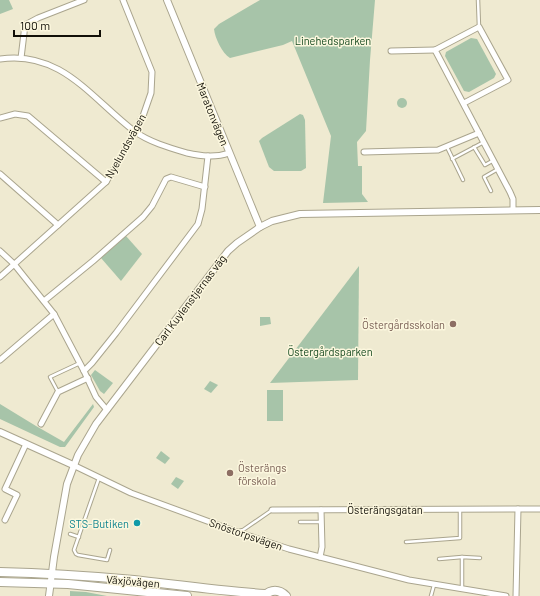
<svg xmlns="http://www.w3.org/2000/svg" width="540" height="596" font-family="Barlow,sans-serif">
<rect width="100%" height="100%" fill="#efead1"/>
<g fill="#a7c4a9">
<polygon points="0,0 9,0 13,9 0,14"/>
<path d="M 260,0 L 375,0 L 370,60 L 366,131 L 357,142 L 358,166 L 362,166 L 362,194 L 368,202 L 323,203 L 331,136 L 292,41 L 283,45 L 230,58 C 222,53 215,38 214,29 L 219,24 Z"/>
<polygon points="471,38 477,39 496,74 494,78 469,92 464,91 445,56 446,52"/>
<circle cx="402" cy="103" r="5"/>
<polygon points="300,114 303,115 305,120 306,168 301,171 274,171 269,167 259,141 262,138"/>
<polygon points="126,236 142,254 121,281 101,258"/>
<polygon points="359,266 358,380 270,383"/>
<polygon points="260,317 270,317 271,324 260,326"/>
<polygon points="95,370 113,383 104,394 100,391 91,375"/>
<polygon points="210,381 218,385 211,393 204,389"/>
<rect x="267" y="390" width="16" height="31"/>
<polygon points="0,404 36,426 64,442 93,404 94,407 65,447 60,447 0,419"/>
<polygon points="161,451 170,458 165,464 156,458"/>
<polygon points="176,477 184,481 178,489 171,484"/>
<polygon points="70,591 86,592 107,596 70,596"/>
</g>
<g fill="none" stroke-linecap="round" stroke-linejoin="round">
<defs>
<g id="service">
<polyline points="478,0 479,27"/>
<polyline points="447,147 463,180"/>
<polyline points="474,147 485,165 494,160"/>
<polyline points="452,159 484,142"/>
<polyline points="491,191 484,177 498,169"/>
<polyline points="58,392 50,377 80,363"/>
<polyline points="99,478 74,550 76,554 78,555 107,560 110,550"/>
<polyline points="300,522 321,522"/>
<polyline points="239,531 243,530 272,510"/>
<polyline points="70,534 79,537"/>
<polyline points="406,542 460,538 460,509"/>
<polyline points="439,559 462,557"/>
<polyline points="462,588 462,557 480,558"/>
<polyline points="431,596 434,585"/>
</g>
<g id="minor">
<polyline points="391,51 435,50"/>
<polyline points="21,58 25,25 38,18 84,0"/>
<path d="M 0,59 C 61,50 91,98 134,131 C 149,142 170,148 187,153 C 201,156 215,158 229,153"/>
<polyline points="464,103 508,80 479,27 435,50 510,192 513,199 513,210"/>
<polyline points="0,118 15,114 28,116 106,182"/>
<polyline points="364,152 438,150 479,133"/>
<polyline points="0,174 58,225"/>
<polyline points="0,251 14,264 54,314 84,371 96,397 107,410"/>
<polyline points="0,277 106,182 117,164 143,116 151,93 152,72 123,0"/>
<polyline points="44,301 93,261 143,217 152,206 166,179 171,177 205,187"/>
<polyline points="0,360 54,314"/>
<polyline points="84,371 92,363 116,333 198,224 202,209 208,156"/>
<polyline points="41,424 58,392 88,378"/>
<polyline points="73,465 131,493 237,532 289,549 409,580 506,596"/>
<polyline points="272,510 540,509"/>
<polyline points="5,520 17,495 5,489 26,444"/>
<polyline points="320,557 322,547 321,510"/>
<polyline points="516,596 518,509"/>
</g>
<g id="tertiary">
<polyline points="167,0 260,227"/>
<polyline points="0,432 73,465"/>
<polyline points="49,596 54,557 67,484 78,455 96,424 228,251 237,243 260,227 272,221 300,214 540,210"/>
</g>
<g id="trunk">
<path d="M 0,572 C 45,573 90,576 134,580 C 178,585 222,591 265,594"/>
<polyline points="0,582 68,584 187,596"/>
<path d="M 264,596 C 271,589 279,589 286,596"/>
</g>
</defs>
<use href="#service" stroke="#aaa58e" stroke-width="4.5"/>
<use href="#minor" stroke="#aaa58e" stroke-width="7"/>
<use href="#tertiary" stroke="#aaa58e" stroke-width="8"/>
<use href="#trunk" stroke="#aaa58e" stroke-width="10"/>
<use href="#service" stroke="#fff" stroke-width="2.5"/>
<use href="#minor" stroke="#fff" stroke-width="5"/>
<use href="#tertiary" stroke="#fff" stroke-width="6"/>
<use href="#trunk" stroke="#fff" stroke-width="8"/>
</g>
<g fill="#8d6e63" stroke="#fcf7de" stroke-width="1.5">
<circle cx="453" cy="324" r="4"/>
<circle cx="230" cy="473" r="4"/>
</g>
<circle fill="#0f9aa8" stroke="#fcf7de" stroke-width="1.5" cx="137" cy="523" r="4"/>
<g text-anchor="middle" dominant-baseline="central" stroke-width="3" stroke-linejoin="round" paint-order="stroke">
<g font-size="11" fill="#15491f" stroke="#fcf7de">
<text x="333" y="40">Linehedsparken</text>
<text x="330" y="351">Östergårdsparken</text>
</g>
<g font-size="11" fill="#110f07" stroke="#fcf7de">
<text transform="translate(213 114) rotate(68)">Maratonvägen</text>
<text transform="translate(125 146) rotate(-61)">Nyelundsvägen</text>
<text transform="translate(190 300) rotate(-53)">Carl Kuylenstjernas väg</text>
<text x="385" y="509">Österängsgatan</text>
<text transform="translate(246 534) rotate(19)">Snöstorpsvägen</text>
<text transform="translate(133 581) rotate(5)">Växjövägen</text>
</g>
<g font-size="11" fill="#785e54" stroke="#fcf7de" text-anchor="end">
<text x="445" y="324">Östergårdsskolan</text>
<text x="238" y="467" text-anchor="start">Österängs<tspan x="238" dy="13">förskola</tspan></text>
</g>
<g font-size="11" fill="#0d838f" stroke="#fcf7de" text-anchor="end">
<text x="129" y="523">STS-Butiken</text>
</g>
</g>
<path d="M14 30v6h86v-6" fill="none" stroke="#110f07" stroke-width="2"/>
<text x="20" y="30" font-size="12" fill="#110f07" stroke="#fcf7de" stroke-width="3" paint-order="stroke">100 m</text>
</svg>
